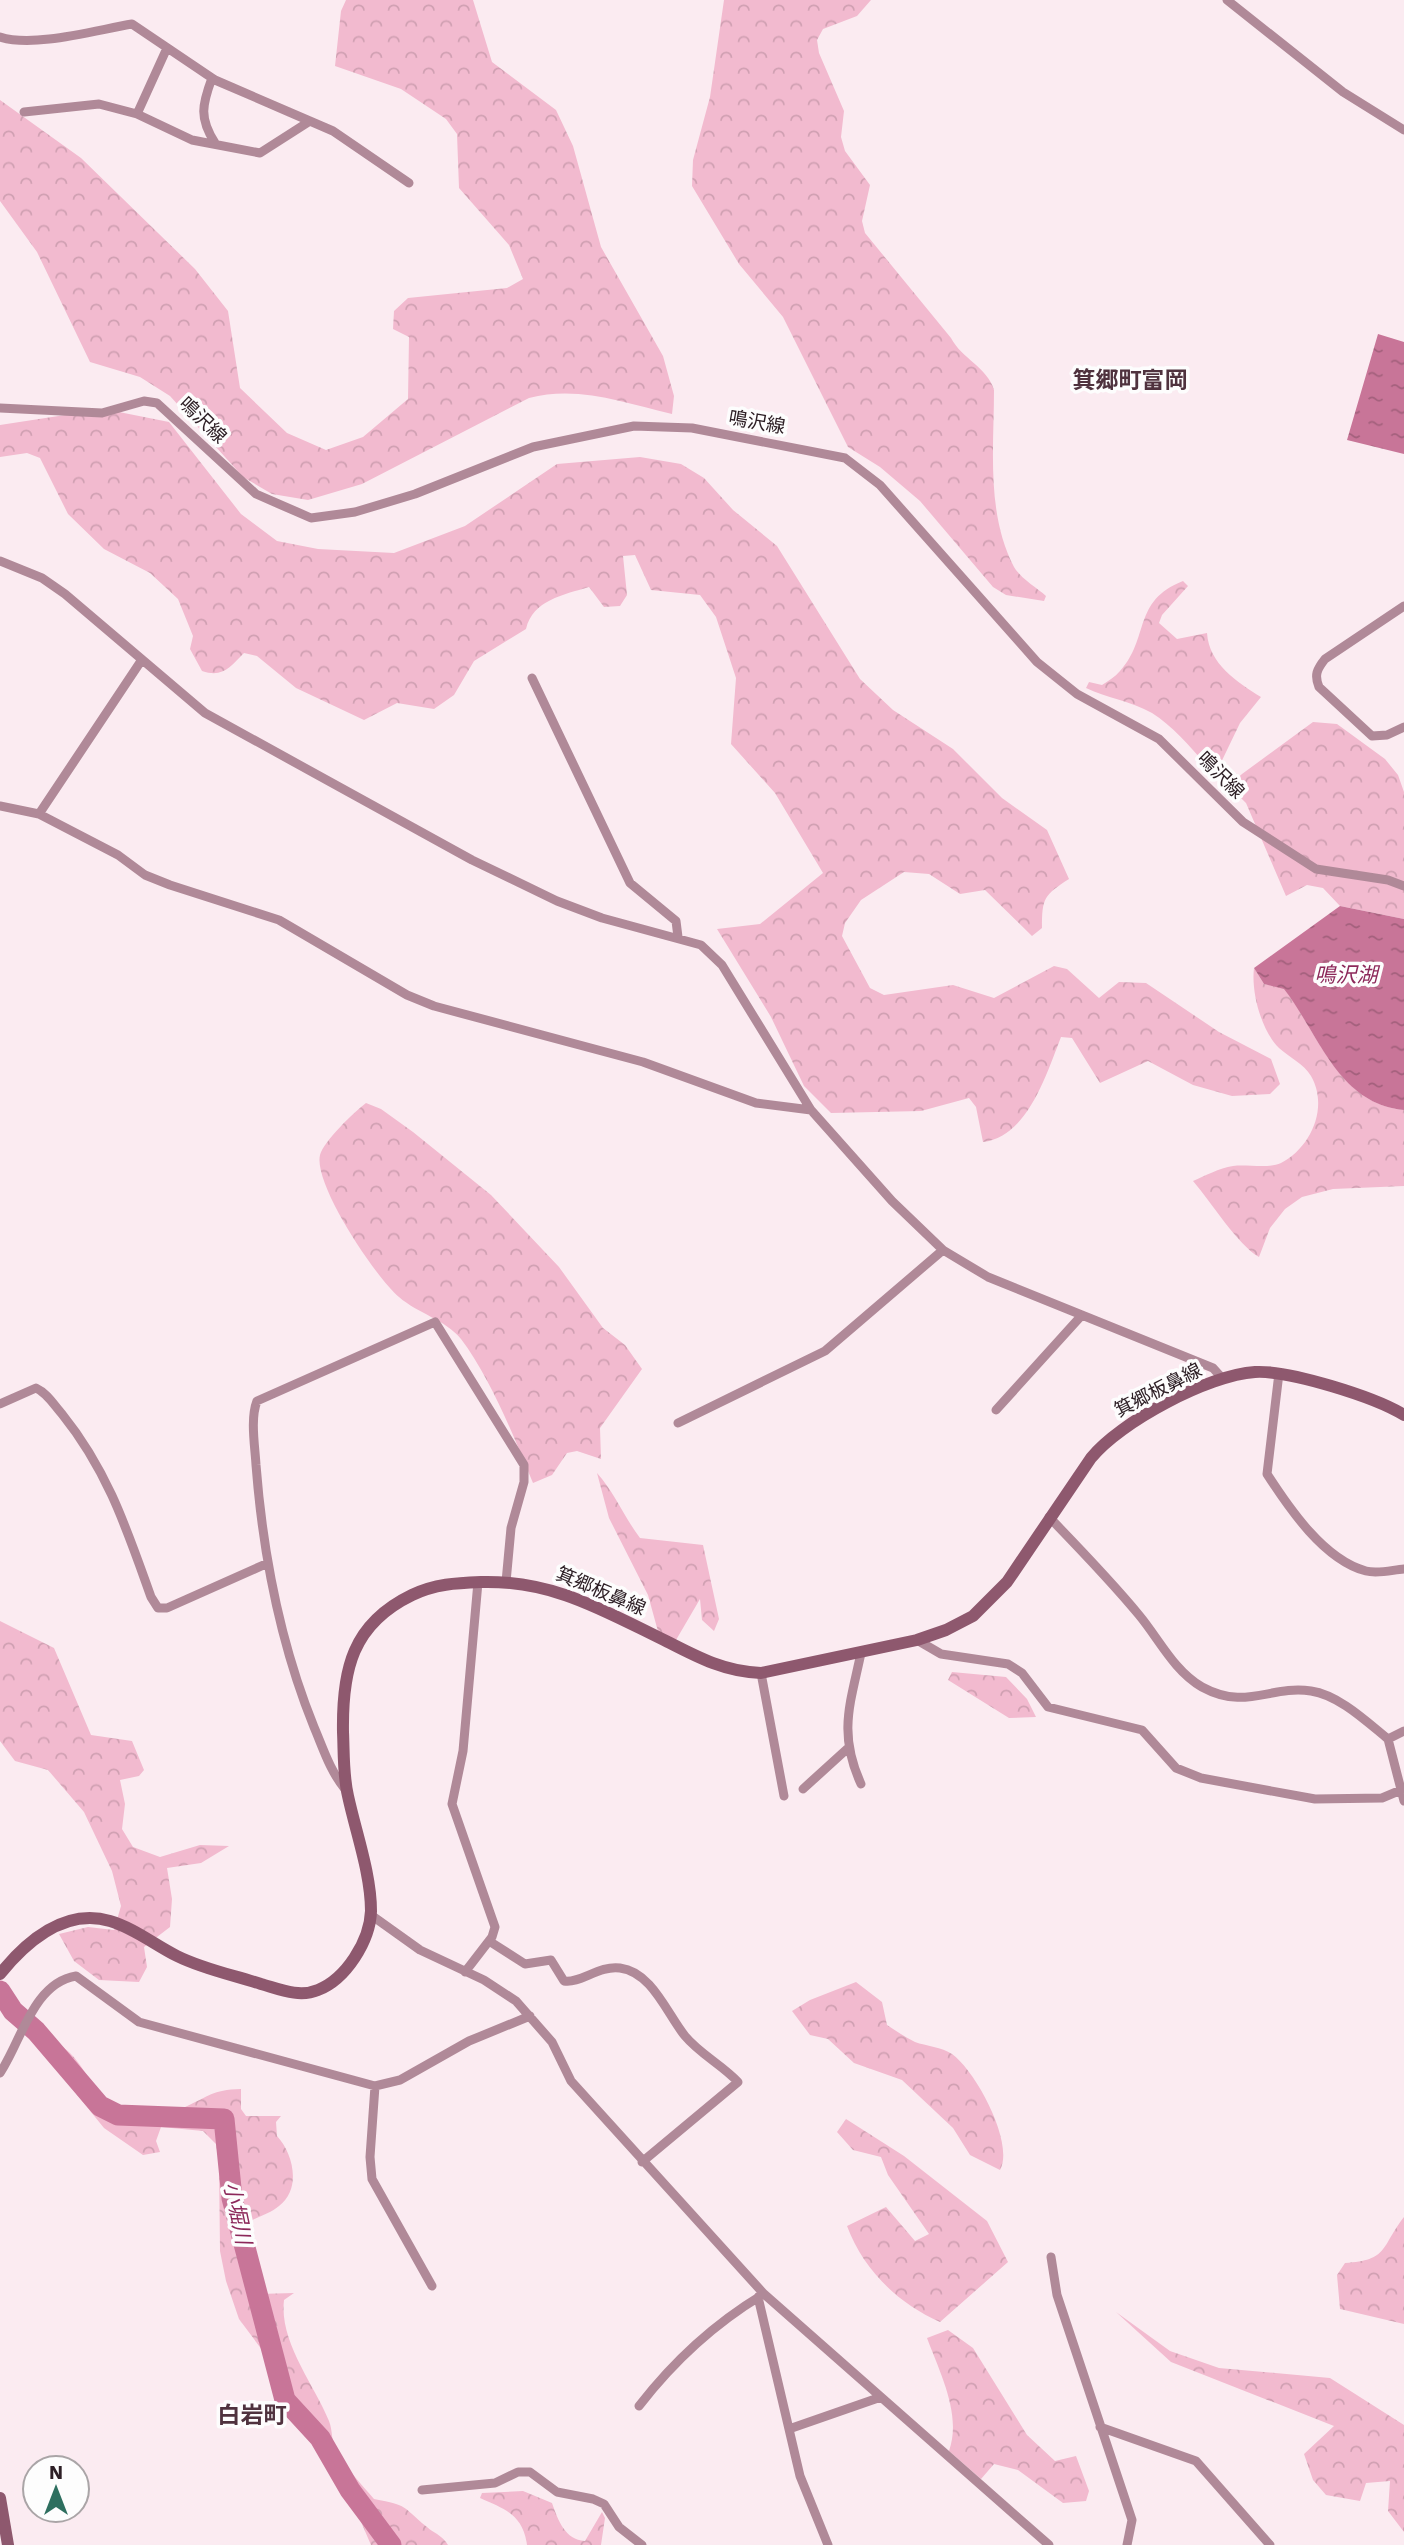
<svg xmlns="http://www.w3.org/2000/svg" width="1404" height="2545" viewBox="0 0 1404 2545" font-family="'Work Sans','Noto Sans JP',sans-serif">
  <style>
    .forest { fill: url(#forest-crowns) }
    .water { fill: url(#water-ripples) }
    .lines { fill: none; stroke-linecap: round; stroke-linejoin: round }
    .river { stroke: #c87598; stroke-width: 21 }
    .minor { stroke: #b08998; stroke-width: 9 }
    .secondary { stroke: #8e586e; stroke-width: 12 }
    .labels { text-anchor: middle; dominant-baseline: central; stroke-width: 7; stroke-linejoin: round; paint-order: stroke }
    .street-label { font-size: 19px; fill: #2e2026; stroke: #fdfdfd }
    .water-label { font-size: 21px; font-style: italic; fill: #8c285a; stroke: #fdfdfd }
    .quarter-label { font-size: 23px; font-weight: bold; fill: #4f323e; stroke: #fdfdfd }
  </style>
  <defs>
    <pattern id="forest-crowns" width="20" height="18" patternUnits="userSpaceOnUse" patternTransform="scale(1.75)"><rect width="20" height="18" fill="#f2bacf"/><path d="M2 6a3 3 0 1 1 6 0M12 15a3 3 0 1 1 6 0" fill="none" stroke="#d0a0b2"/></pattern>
    <pattern id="water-ripples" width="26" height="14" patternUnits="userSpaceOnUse" patternTransform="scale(1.75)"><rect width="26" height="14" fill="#c87598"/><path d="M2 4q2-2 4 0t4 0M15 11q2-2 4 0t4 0" fill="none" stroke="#a3607c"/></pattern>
  </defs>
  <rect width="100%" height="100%" fill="#fbebf1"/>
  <path class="forest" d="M346 0H473L492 62 556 110 573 146 601 247 663 356 674 396 672 414C625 403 578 385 529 398L362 484 308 500 272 494 243 477 170 396 140 377 90 362 37 252 0 201V100L81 158 195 269 228 311 240 388 287 433 326 450 363 437 408 399 409 337 393 329 394 311 408 298 507 288 523 279 509 245 459 188 457 134 446 119 401 89 335 66 341 11Z
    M724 0H871L857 16 823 29 817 40 819 53 844 111 841 137 845 151 870 185 862 221 865 233 951 338C962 359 987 367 994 390 994 448 986 513 1014 567 1020 578 1037 588 1046 596L1044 601 1006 595 993 587 920 501 880 467 848 447 783 317 739 264 692 186 693 160 710 97Z
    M104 409 169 422 241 514 277 541 318 549 394 553 465 526 557 464 640 457 681 464 704 478 733 510 777 546 860 679 893 710 953 749 1002 798 1047 830 1069 879C1044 895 1042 898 1042 928L1032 936 985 890 960 894 929 874 904 872 861 900 845 923 842 936 870 988 884 995 953 985 994 998 1054 966 1067 969 1099 998 1119 982 1146 983 1219 1032 1271 1059 1280 1084 1270 1094 1232 1096 1193 1085 1148 1061 1100 1083 1072 1038 1061 1037C1047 1073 1027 1138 983 1142L976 1107 969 1098 921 1111 831 1113 804 1086 771 1017 717 929 760 924 823 873 775 793 731 744 736 678 716 617 700 595 651 590 635 555 623 556 627 595 620 606 604 607 589 587C563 595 533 600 526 629L474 661 454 695 434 709 397 703 364 720 296 688 257 656 244 653C230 667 223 678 202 671L190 649 193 636 178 599 150 573 104 549 68 514 40 458 27 453 0 457V425Z
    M1183 581 1188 586 1162 615 1159 623 1177 639 1207 633C1209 664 1237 682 1261 697L1240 723 1215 775C1196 754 1176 728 1152 713 1131 701 1107 698 1086 688L1089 682 1102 685C1108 681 1115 677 1120 671 1150 638 1132 601 1183 581Z
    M1313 722 1337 724 1385 759 1398 775 1404 792V919L1340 906 1323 888 1307 885 1286 896 1246 803 1233 790V782L1242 774Z
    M1254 968 1264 984 1284 988C1318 1033 1339 1104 1404 1110V1186L1333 1189 1302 1197 1285 1209 1270 1228 1259 1257C1238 1245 1211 1202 1193 1181 1205 1176 1219 1168 1233 1166 1247 1164 1268 1169 1281 1163 1311 1148 1329 1107 1311 1076 1304 1064 1289 1057 1279 1048 1261 1030 1251 992 1254 968Z
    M366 1103 381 1109 413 1132 491 1195 559 1267 603 1328 625 1345 642 1369 600 1428 601 1459 577 1451 567 1453 552 1475 533 1483C515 1439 490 1377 461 1339 446 1320 417 1313 399 1297 376 1278 313 1184 320 1155 324 1141 354 1112 366 1103Z
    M597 1473C615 1493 624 1517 640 1538L703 1545 719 1619 714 1631 702 1620 700 1599 676 1640 659 1635 648 1595 609 1518Z
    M0 1621 54 1648 91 1735 132 1741 144 1770 139 1776 120 1780 125 1804 122 1829 133 1847 160 1857 200 1845 229 1846 201 1863 167 1868 172 1899 170 1927 144 1947 147 1967 139 1982 99 1980 74 1961 59 1934 88 1927 114 1930 121 1906 112 1871 84 1812 48 1770 15 1761 0 1741Z
    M952 1672 1006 1677 1027 1699 1036 1717 1009 1718 948 1680Z
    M856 1982 882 2002 887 2025C896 2031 905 2037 915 2042 926 2046 942 2047 952 2054 975 2070 1015 2143 1000 2170L970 2155 953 2128 902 2080 854 2063 828 2039 810 2035 792 2011 810 2000Z
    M41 2041C84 2041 88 2100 120 2109 132 2112 173 2112 185 2107 210 2096 211 2090 241 2089V2109L246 2116H281L276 2122 277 2136C293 2153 302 2189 279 2206 271 2213 259 2216 249 2222L258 2294 294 2293 284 2300C279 2342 314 2384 329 2421 333 2431 331 2443 337 2452 347 2469 361 2484 374 2499 410 2506 400 2505 427 2527 435 2534 442 2535 448 2545H371L349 2494 324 2453 300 2425 277 2370 239 2319 226 2281 220 2251 219 2162 216 2144 203 2131 161 2127 156 2141 160 2152 143 2155 104 2128 43 2053Z
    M846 2119 904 2156 987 2221 1008 2262 940 2322C897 2303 863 2269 847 2226L886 2207 915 2241 929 2234 888 2175 881 2157 853 2150 837 2132Z
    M1404 2217V2324L1340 2309 1337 2275 1345 2263C1389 2260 1380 2248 1404 2217Z
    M1116 2312 1170 2351 1219 2368 1330 2378 1404 2425V2532L1388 2511 1390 2481 1366 2483 1360 2501 1326 2495 1313 2480 1304 2454 1334 2426 1171 2362Z
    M948 2330 973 2348 1027 2435 1055 2461 1076 2456 1089 2491 1086 2501 1063 2503 1018 2470 994 2464 981 2479 949 2451C962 2415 940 2373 927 2338Z
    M523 2491 552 2503C558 2520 565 2540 585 2541L602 2512 605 2518 601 2545H527C523 2515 505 2509 480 2498L482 2493Z"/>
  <path class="water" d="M1378 334 1404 342V454L1347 440Z
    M1340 906 1404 919V1110C1338 1104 1319 1034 1284 989L1264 984 1254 968Z"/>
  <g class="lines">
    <path class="river" d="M0 1991 13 2011 36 2031 100 2106 118 2115 224 2119 232 2198 285 2400 320 2438 350 2490 391 2545"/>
    <path class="minor" d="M1227 0 1343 92 1404 130
      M0 37C34 48 96 30 132 24L215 80 333 131 409 183
      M212 78C202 105 199 118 215 143
      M24 112 99 104 137 114 192 140 260 153 310 121
      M137 114 167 48
      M0 408 102 413 144 401 157 403 256 494 311 518 355 512 415 494 533 447 634 426 692 428 845 458 880 485 1037 662 1077 694 1159 739 1243 822 1316 869 1388 880 1404 886
      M0 561 42 578 65 594 205 713 472 860 557 901 602 918 701 945 722 965 811 1110 892 1201 943 1250 988 1277 1213 1368 1222 1378
      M1404 606 1325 659C1317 669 1314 675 1319 687L1372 736 1387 735 1404 727
      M532 678 630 883 676 921 678 937
      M0 806 39 814 118 855 145 875 170 885 279 920 407 995 434 1006 643 1062 756 1103 811 1110
      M39 814 141 661
      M1279 1373 1267 1474C1289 1508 1324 1560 1366 1571 1378 1574 1392 1570 1404 1569
      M0 1404 36 1388C47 1393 54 1405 62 1414 108 1471 127 1530 151 1597L158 1608H167L268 1563
      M996 1410 1082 1315
      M678 1423 825 1351 943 1250
      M1049 1517C1080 1549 1111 1581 1139 1615 1159 1639 1174 1671 1202 1687 1246 1711 1270 1685 1311 1691 1339 1695 1367 1722 1388 1739
      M917 1640 941 1654 1008 1664 1022 1673 1048 1707 1142 1730 1176 1768 1201 1778 1315 1799 1382 1798 1401 1790
      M761 1673 784 1796
      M1404 1731 1388 1739 1404 1801
      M861 1784C838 1733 850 1705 861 1653
      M345 1789C330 1771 323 1748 314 1727 280 1643 263 1555 256 1465 255 1446 250 1419 257 1401L435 1322 524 1465V1482L511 1528 506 1582
      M803 1789 847 1749
      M371 1915 420 1950 484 1980 516 2001 552 2042 571 2081 764 2294 1049 2545
      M489 1941 525 1964 551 1960 564 1981C580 1984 599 1965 620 1968 652 1972 667 2014 685 2036 700 2054 722 2065 738 2082L642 2162
      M465 1972 492 1937 495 1927 452 1804 463 1751 478 1582
      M0 2073C21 2042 33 1983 76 1976L139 2022 375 2086 400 2080 469 2041 530 2016
      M375 2086 370 2157 372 2179 432 2286
      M1051 2257 1057 2295 1132 2520 1127 2545
      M758 2297 800 2476 828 2545
      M639 2406C673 2362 714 2324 762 2295
      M1100 2427 1196 2461 1270 2545
      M789 2429 881 2397
      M422 2490 495 2483 518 2472H530L557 2492 593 2499 604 2504 619 2527 642 2545"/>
    <path class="secondary" d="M0 1974C26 1942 65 1908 110 1921 134 1928 155 1945 177 1956 203 1969 233 1975 261 1984 279 1989 299 1998 318 1990 346 1979 370 1941 371 1911 371 1874 356 1833 348 1796 343 1775 344 1753 343 1732 342 1670 352 1624 412 1595 435 1584 456 1583 481 1582 554 1580 604 1611 668 1642 699 1658 726 1672 761 1673L917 1640 946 1630 973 1616 1007 1582 1091 1458C1120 1422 1208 1375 1255 1372 1289 1370 1375 1397 1404 1415
      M0 2498 8 2545"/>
  </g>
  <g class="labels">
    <g class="street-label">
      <text transform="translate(203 420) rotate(44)">鳴沢線</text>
      <text transform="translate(757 422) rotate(10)">鳴沢線</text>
      <text transform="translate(1221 775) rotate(45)">鳴沢線</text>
      <text transform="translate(1158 1390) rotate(-27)">箕郷板鼻線</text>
      <text transform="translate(601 1591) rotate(23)">箕郷板鼻線</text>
    </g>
    <g class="water-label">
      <text x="1346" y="974">鳴沢湖</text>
      <text transform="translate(238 2213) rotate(78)">小堀川</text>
    </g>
    <g class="quarter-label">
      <text x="1130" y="380">箕郷町富岡</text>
      <text x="252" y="2415">白岩町</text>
    </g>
  </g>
  <g transform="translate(56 2489)"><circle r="33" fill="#fdfdfd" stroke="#aaa5a7" stroke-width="2"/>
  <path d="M0-5L12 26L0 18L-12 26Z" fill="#2e6f5f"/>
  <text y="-10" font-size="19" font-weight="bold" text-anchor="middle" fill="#2e2026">N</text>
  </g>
</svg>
